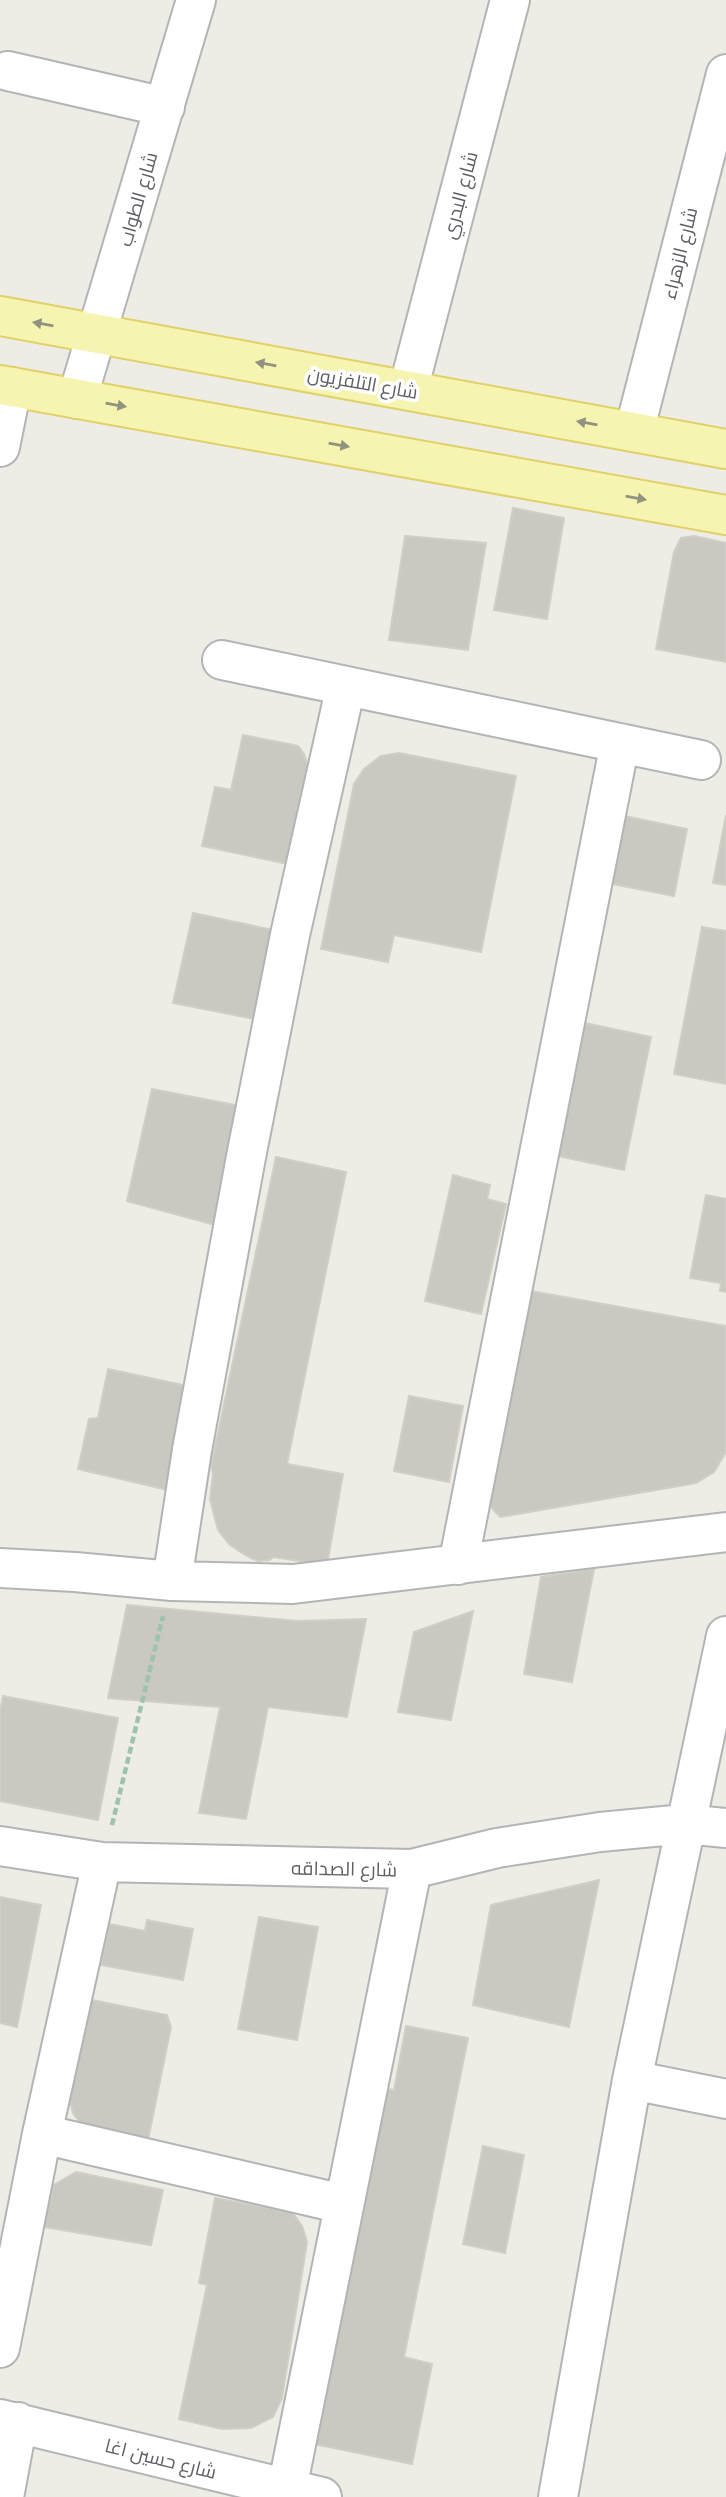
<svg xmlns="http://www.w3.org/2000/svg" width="726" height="2497" viewBox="0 0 726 2497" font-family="Lato,Cairo,sans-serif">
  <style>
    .building { fill: #c9c8c1; stroke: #d1cfc4; stroke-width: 2 }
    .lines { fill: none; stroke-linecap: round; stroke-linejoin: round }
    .minor-casing { stroke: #b2b4b8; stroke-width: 42 }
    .major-casing { stroke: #e2d069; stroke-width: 42 }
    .path { stroke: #9dc2ad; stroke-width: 4.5; stroke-dasharray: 7 3.5; stroke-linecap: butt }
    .minor { stroke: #fff; stroke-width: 38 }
    .major { stroke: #f6f4b1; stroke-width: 38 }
    .oneway { fill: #92937e }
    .labels { text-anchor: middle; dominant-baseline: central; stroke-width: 7; stroke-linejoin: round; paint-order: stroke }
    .street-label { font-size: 19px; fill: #5c5f63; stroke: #fff }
  </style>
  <rect width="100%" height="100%" fill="#edece5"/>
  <path class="building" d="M513 508 564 518 547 619 494 610Z
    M405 536 486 543 468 650 389 640Z
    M694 536 726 543V662L656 649 674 552 681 538Z
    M243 735 298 746 304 754 308 767 288 864 202 846 215 787 231 790Z
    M399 753 516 776 481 952 394 935 388 962 321 949 354 784 364 769 381 756Z
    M620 815 687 829 674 896 607 883Z
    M726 815V885L713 883Z
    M193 913 273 930 255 1019 173 1003Z
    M702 927 726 931V1084L674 1074Z
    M585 1023 651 1037 624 1170 558 1156Z
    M152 1089 240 1106 215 1225 127 1201Z
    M276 1157 346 1172 287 1464 343 1474 327 1565 273 1557 270 1560 258 1561 245 1555 229 1544 218 1530 210 1499 213 1474 211 1466Z
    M453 1175 490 1185 487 1199 506 1204 481 1314 425 1301Z
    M706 1195 726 1199V1292L720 1291 721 1283 690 1278Z
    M525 1290 726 1326V1452L714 1472 696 1483 500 1517 488 1504Z
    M108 1369 192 1387 168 1490 78 1469 89 1419 98 1418Z
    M409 1396 463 1406 449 1482 394 1471Z
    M594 1569 572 1682 524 1674 541 1577Z
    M127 1605 297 1621 366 1619 347 1717 268 1707 246 1819 199 1813 220 1707 108 1698Z
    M473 1611 451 1720 398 1712 414 1632Z
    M3 1696 118 1718 98 1820 0 1801V1712Z
    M599 1880 569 2027 473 2005 491 1905Z
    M0 1897 41 1905 17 2027 0 2023Z
    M259 1917 318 1927 297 2040 238 2029Z
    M147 1920 193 1929 183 1980 101 1965 109 1924 145 1931Z
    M87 1999 167 2015 171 2027 148 2140 82 2125 73 2113 70 2101Z
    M406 2026 468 2038 404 2357 432 2364 412 2464 314 2444 387 2089 394 2090Z
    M483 2146 524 2155 505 2253 463 2244Z
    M76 2172 163 2190 151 2245 44 2227 54 2185Z
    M215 2198 292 2212 302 2226 307 2242 282 2398 273 2417 251 2428 222 2429 179 2419 207 2285 199 2283Z"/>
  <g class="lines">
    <g class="minor-casing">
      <path id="minor" d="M8 71 165 107
        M408 390 510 0
        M77 399 196 0
        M634 432 726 74
        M0 447 12 387
        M222 660 701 760
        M458 1565 620 743
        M0 1568 75 1572 172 1581 293 1584 726 1532
        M172 1581 192 1450 246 1157 290 935 346 686
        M0 1846 102 1862 412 1869 497 1848 600 1832 685 1824 726 1828
        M632 2080 726 2099
        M42 2134 343 2204
        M0 2348 42 2134 102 1862
        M0 2419 322 2497
        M287 2489 412 1869
        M4 2497 18 2422
        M558 2497 632 2080 726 1636"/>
    </g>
    <g class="major-casing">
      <path id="major" d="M0 316 726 449
        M0 385 726 515"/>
    </g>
    <path class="path" d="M112 1825 163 1616"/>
    <use href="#minor" class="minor"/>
    <use href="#major" class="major"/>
  </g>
  <defs><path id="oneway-solid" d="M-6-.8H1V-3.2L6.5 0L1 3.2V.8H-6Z" transform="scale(1.75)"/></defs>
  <g class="oneway">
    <use href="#oneway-solid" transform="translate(43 324) rotate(-170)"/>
    <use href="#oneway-solid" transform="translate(266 364) rotate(-170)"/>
    <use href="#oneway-solid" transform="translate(116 405) rotate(10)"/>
    <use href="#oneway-solid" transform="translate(587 423) rotate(-170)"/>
    <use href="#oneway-solid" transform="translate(339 445) rotate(10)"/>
    <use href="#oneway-solid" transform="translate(636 498) rotate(10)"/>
  </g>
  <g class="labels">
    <g class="street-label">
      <text transform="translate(459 195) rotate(-75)">شارع البدري</text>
      <text transform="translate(137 199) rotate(-74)">شارع الطواب</text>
      <text transform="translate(679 253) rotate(-76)">شارع الزهراء</text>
      <text transform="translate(363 382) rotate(10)">شارع التلفزيون</text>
      <text transform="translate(344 1868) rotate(1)">شارع الصداقه</text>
      <text transform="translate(161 2458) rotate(14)">شارع حسين اغا</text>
    </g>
  </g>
</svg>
